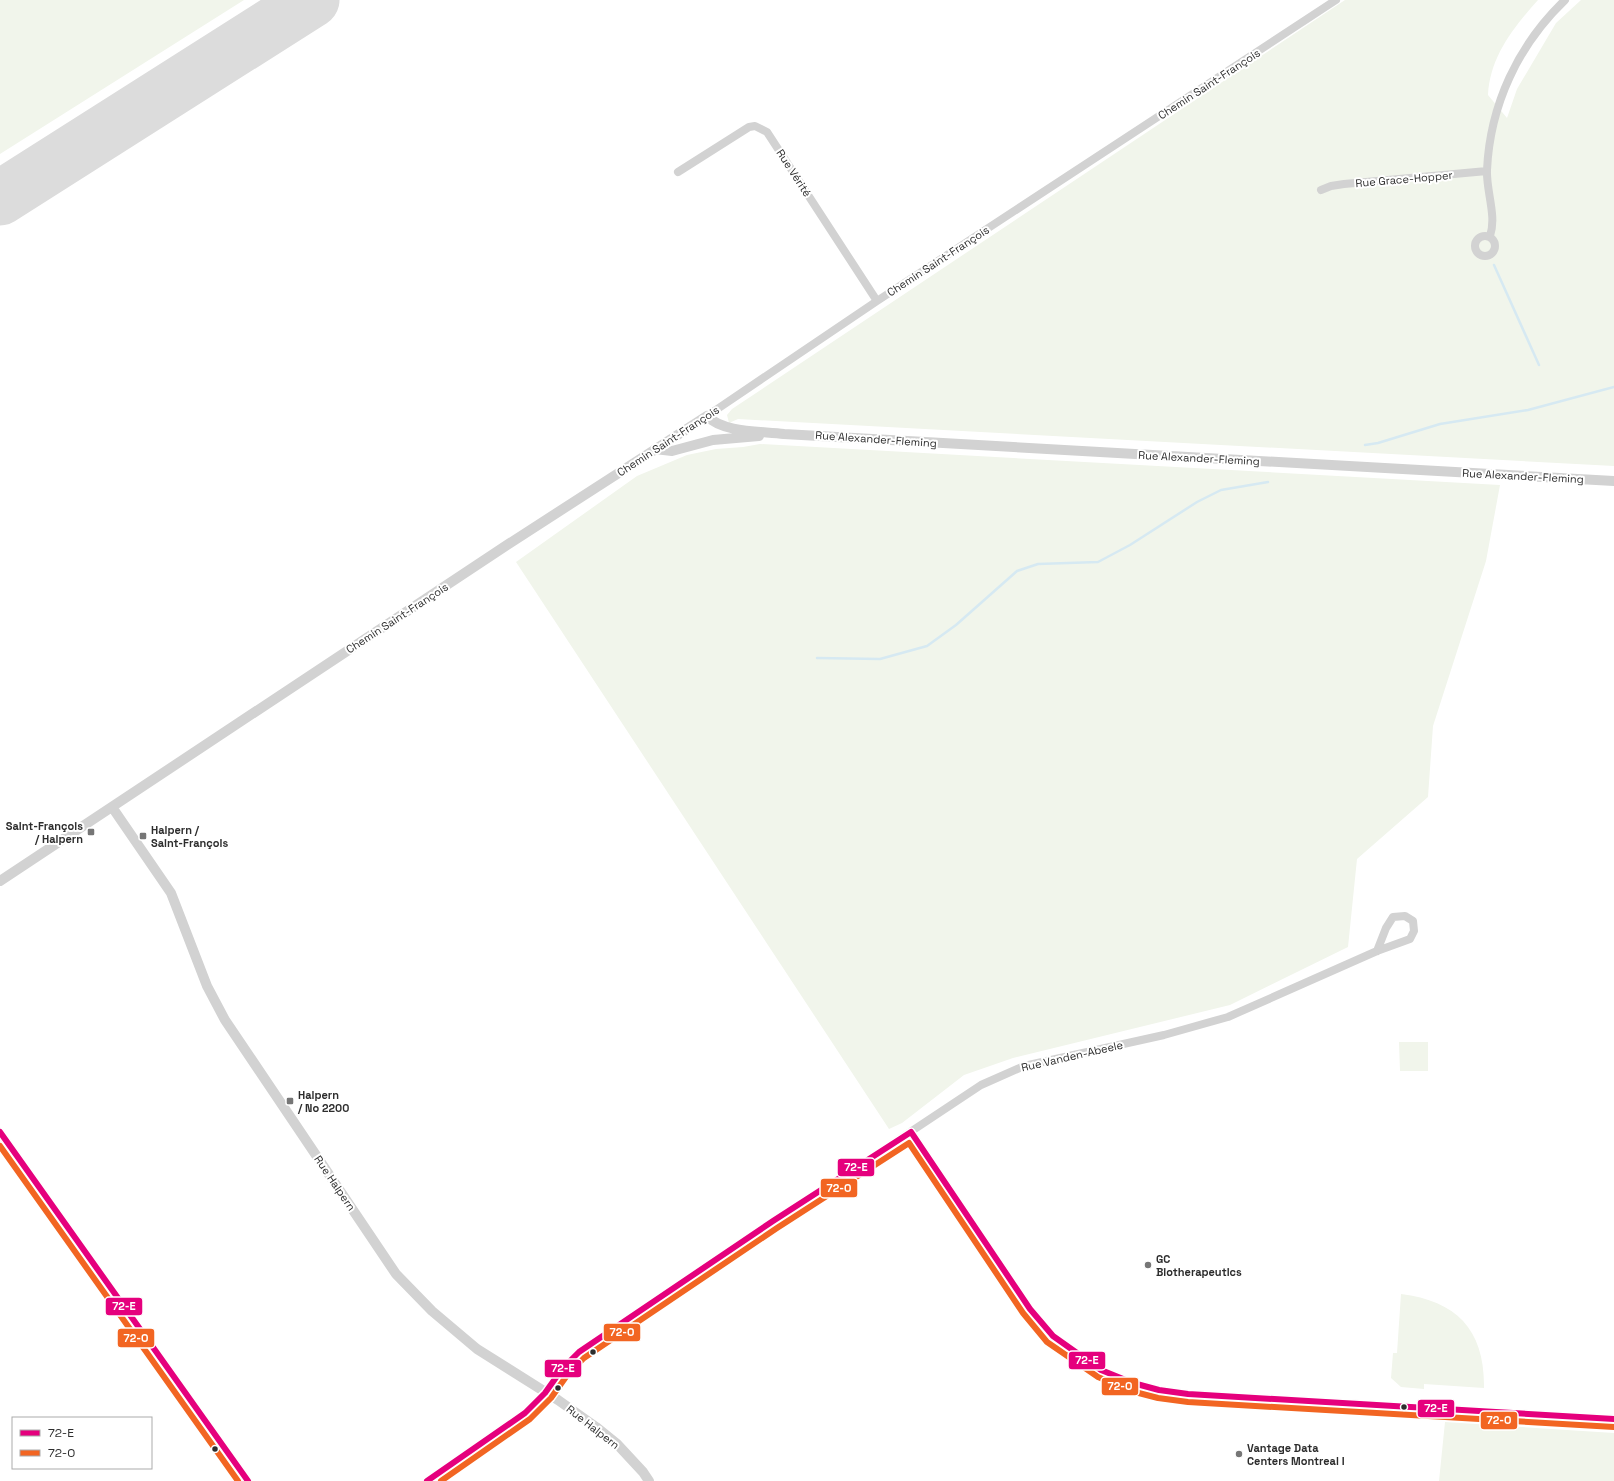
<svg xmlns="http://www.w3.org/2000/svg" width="1614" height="1481" viewBox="0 0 1614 1481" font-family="'Space Grotesk',sans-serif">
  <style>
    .green { fill: #f1f5eb }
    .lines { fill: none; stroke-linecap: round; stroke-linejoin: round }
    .stream { stroke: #d6e9f2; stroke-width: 2.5 }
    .runway { stroke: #dcdcdc; stroke-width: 55 }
    .minor { stroke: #d2d2d2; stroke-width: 8 }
    .tertiary { stroke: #d2d2d2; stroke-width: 10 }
    .bus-1-casing { stroke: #fff; stroke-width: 9 }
    .bus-2-casing { stroke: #fff; stroke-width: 9 }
    .bus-1 { stroke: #e5007d; stroke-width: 6 }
    .bus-2 { stroke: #f26522; stroke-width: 6 }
    .poi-dot { fill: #767676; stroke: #fff; stroke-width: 1.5 }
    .bus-dot { fill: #2d2d2d; stroke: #fff; stroke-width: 1.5 }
    .labels { text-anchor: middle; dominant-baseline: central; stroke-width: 4; stroke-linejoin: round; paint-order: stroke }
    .street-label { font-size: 11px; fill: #2d2d2d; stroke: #fff }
    .poi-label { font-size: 11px; font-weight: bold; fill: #2d2d2d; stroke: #fff; text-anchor: start }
    .line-badge { stroke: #fff; stroke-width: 1.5 }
    .badge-label { font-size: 11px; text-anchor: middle; font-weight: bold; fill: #fff }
  </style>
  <rect width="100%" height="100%" fill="#fff"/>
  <path class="green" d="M0 0H244L0 154Z
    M1345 0H1538C1513 28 1490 57 1488 95L1507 118 1517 89 1556 23 1581 0H1614V466L738 419 729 423 727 415 732 409Z
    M760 444 1500 485 1486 561 1433 726 1428 797 1357 859 1348 947 1230 1005 1013 1058 964 1075 902 1123 889 1129 516 562 637 476 687 455 716 449 743 447Z
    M1399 1042H1428V1071H1400Z
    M1401 1294C1457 1301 1485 1330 1484 1388L1424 1384V1389L1401 1387 1391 1378 1393 1353H1397Z
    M1445 1422 1614 1433V1481H1439Z"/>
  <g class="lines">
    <path class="stream" d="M1494 265 1539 365
      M1365 445 1378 443 1440 424 1528 410 1614 387
      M817 658 880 659 927 646 956 625 1017 571 1038 564 1098 562 1130 545 1197 502 1221 490 1268 482"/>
    <path class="runway" d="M0 198 312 0"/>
    <path class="minor" d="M678 172 749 127 755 126 767 132 877 301
      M1321 190 1331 186 1344 184 1487 171
      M1475 246a10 10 0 1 1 20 0a10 10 0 1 1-20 0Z
      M1490 236C1497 216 1486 191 1487 170 1490 105 1518 45 1565 0
      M707 416 877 301 1336 0
      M0 1132 248 1481
      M911 1132 1030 1309 1053 1336 1101 1370 1133 1383 1159 1390 1188 1394 1614 1419
      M427 1481 525 1413 545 1393 562 1369 579 1352 981 1085 1024 1066 1164 1035 1228 1017 1377 951 1410 939 1414 931 1413 921 1405 916 1393 917 1386 928 1377 951"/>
    <path class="tertiary" d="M655 449 672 451 713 440 759 436
      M112 807 171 893 207 986 225 1020 396 1274 432 1311 477 1349 558 1400 596 1427 617 1444 643 1472 649 1481
      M0 881 507 545 707 416C723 433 762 431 784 434L1614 481"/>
    <g class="bus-1-casing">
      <path id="bus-1" d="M0 1132 248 1481
        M427 1481 525 1413 545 1393 562 1369 579 1352 773 1221 911 1132 1030 1309 1053 1336 1101 1370 1133 1383 1159 1390 1188 1394 1614 1419"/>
    </g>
    <g class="bus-2-casing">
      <path id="bus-2" d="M0 1146 238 1481
        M441 1481 530 1419 551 1398 568 1374 584 1358 777 1228 909 1143 1023 1313 1047 1342 1098 1377 1131 1391 1158 1398 1188 1402 1614 1427"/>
    </g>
    <use href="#bus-1" class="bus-1"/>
    <use href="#bus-2" class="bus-2"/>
  </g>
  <g class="poi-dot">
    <rect x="87" y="828" width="8" height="8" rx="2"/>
    <rect x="139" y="832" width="8" height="8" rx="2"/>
    <rect x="286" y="1097" width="8" height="8" rx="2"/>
    <circle cx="1148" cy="1265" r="4"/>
    <circle cx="1239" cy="1454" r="4"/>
  </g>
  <g class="bus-dot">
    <circle cx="593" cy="1352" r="3.5"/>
    <circle cx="558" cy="1388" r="3.5"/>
    <circle cx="1404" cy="1407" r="3.5"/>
    <circle cx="215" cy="1449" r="3.5"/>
  </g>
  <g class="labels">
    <g class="street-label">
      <text transform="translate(1209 84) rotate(-33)">Chemin Saint-François</text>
      <text transform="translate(794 173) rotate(57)">Rue Vérité</text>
      <text transform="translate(1404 179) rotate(-5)">Rue Grace-Hopper</text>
      <text transform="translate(938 261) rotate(-33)">Chemin Saint-François</text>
      <text transform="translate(876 439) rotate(4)">Rue Alexander-Fleming</text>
      <text transform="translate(668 441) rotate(-33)">Chemin Saint-François</text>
      <text transform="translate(1199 458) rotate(3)">Rue Alexander-Fleming</text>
      <text transform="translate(1523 476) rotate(3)">Rue Alexander-Fleming</text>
      <text transform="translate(397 618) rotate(-33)">Chemin Saint-François</text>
      <text transform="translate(1072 1056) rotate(-13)">Rue Vanden-Abeele</text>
      <text transform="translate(335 1183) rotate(56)">Rue Halpern</text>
      <text transform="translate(593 1427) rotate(38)">Rue Halpern</text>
    </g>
    <g class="poi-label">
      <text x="83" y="826" text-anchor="end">Saint-François<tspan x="83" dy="13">/ Halpern</tspan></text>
      <text x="151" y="830">Halpern /<tspan x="151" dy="13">Saint-François</tspan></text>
      <text x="298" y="1095">Halpern<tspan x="298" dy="13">/ No 2200</tspan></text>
      <text x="1156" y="1259">GC<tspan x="1156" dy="13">Biotherapeutics</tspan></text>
      <text x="1247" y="1448">Vantage Data<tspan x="1247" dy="13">Centers Montreal I</tspan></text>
    </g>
  </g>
  <g class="line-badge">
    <rect x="837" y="1158" width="38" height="19" rx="4" fill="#e5007d"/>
    <rect x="820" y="1178" width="38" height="20" rx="4" fill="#f26522"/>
    <rect x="105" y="1297" width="38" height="19" rx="4" fill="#e5007d"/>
    <rect x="603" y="1323" width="38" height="19" rx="4" fill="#f26522"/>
    <rect x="117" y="1328" width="38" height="20" rx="4" fill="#f26522"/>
    <rect x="1068" y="1351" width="38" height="19" rx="4" fill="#e5007d"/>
    <rect x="544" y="1359" width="38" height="19" rx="4" fill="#e5007d"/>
    <rect x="1101" y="1377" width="38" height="19" rx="4" fill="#f26522"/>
    <rect x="1417" y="1399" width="38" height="19" rx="4" fill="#e5007d"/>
    <rect x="1480" y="1411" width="38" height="19" rx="4" fill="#f26522"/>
  </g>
  <g class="badge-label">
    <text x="856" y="1171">72-E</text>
    <text x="839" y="1192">72-O</text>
    <text x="124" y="1310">72-E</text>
    <text x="622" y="1336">72-O</text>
    <text x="136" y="1342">72-O</text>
    <text x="1087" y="1364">72-E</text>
    <text x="563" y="1372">72-E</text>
    <text x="1120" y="1390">72-O</text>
    <text x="1436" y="1412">72-E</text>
    <text x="1499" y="1424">72-O</text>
  </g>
  <rect x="12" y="1417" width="140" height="52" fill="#ffffff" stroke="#ababab"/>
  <rect x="20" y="1430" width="20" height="6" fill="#e5007d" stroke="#ababab"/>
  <text x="48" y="1437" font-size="12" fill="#2d2d2d">72-E</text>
  <rect x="20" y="1450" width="20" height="6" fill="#f26522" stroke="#ababab"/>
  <text x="48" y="1457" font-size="12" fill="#2d2d2d">72-O</text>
</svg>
